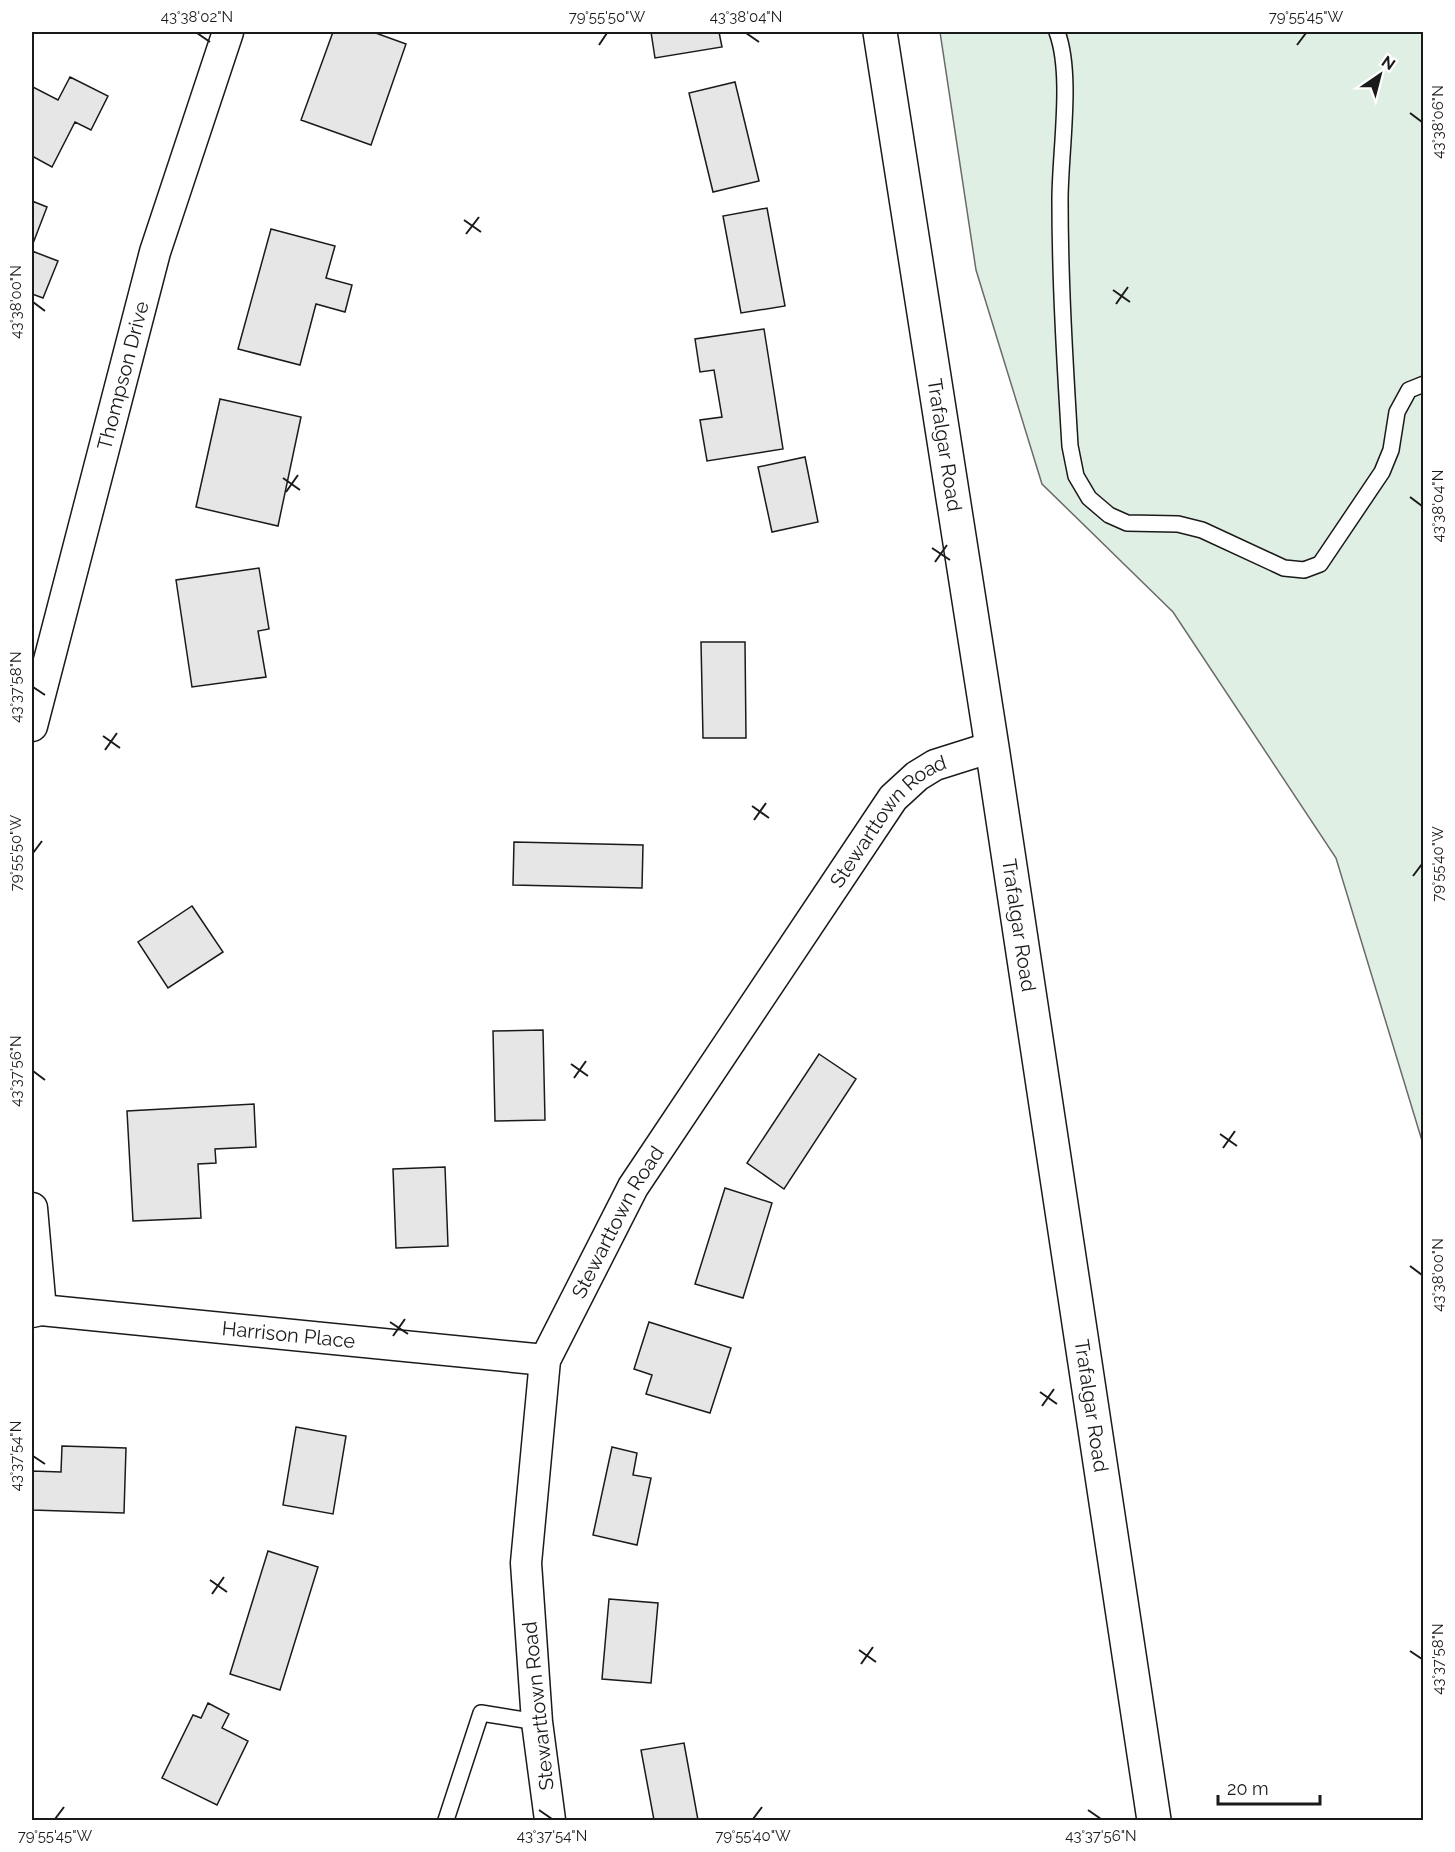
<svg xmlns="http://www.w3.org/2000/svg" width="1455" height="1852" viewBox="0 0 1455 1852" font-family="Raleway,sans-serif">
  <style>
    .green { fill: #e0efe3; stroke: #6a6a6a; stroke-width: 1.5 }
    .building { fill: #e6e6e6; stroke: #1a1a1a; stroke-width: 1.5 }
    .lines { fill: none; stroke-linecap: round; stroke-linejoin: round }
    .service-casing { stroke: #1a1a1a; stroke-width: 18 }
    .minor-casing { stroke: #1a1a1a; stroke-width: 33 }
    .secondary-casing { stroke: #1a1a1a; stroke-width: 36 }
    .service { stroke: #fff; stroke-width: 15 }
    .minor { stroke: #fff; stroke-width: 30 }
    .secondary { stroke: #fff; stroke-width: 33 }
    .ticks { fill: none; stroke: #1a1a1a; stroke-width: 2 }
    .labels { text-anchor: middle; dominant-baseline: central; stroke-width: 4.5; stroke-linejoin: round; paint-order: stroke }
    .street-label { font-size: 20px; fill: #1a1a1a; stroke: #fff }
    .neatline { fill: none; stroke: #1a1a1a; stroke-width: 2 }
    .ticks-label { font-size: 15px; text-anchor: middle; fill: #1a1a1a }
  </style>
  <rect width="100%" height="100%" fill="#fff"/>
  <path class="green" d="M940 32H1423V1144L1336 858 1173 612 1042 484 976 270Z"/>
  <path class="building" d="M333 32H373L406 44 371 145 301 120Z
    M651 32H719L722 47 655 58Z
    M70 77 108 96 91 130 75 122 52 167 32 156V89L33 87 58 100Z
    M735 82 759 181 713 192 689 93Z
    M32 201 47 207 32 246Z
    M767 208 785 306 741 313 723 216Z
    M271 229 335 246 326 278 352 285 345 312 316 304 300 365 238 349Z
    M32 251 58 261 43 298 32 294Z
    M764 329 783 449 707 461 700 420 722 417 714 370 700 372 695 339Z
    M220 399 301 417 278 526 196 507Z
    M805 457 818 522 772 532 758 467Z
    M259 568 269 629 258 631 266 677 192 687 176 580Z
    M701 642H745L746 738H703Z
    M514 842 643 845 642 888 513 885Z
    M192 906 223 952 168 988 138 942Z
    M543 1030 545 1120 495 1121 493 1031Z
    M819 1054 856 1079 784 1189 747 1163Z
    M254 1104 256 1147 215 1149 216 1163 198 1164 201 1218 133 1221 127 1111Z
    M445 1167 448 1246 396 1248 393 1169Z
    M725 1188 772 1203 743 1298 695 1284Z
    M649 1322 731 1348 710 1413 646 1394 652 1375 634 1369Z
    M296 1427 346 1436 333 1514 283 1505Z
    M62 1446 126 1448 124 1513 32 1510V1471L61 1472Z
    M612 1447 637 1453 633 1475 651 1478 637 1545 593 1535Z
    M268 1551 318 1567 280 1690 230 1674Z
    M609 1599 658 1603 651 1683 602 1679Z
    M208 1703 229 1714 222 1728 248 1741 217 1805 162 1778 193 1715 201 1718Z
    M684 1743 698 1820H654L641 1750Z"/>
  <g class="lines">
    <g class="service-casing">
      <path id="service" d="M1057 32C1073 75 1060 151 1060 200 1060 282 1065 364 1070 446L1076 476 1089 498 1109 515 1127 523 1178 524 1202 530 1284 568 1304 570 1320 564 1382 472 1391 450 1397 412 1409 390 1424 384
        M446 1820 481 1713 537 1722"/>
    </g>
    <g class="minor-casing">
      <g id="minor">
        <path id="s1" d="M32 726 155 252 228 32"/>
        <path d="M32 1208 41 1310"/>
        <path id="s2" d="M32 1312 41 1310 545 1360"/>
        <path id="s3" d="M550 1820 537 1722 526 1563 545 1360 633 1187 893 798 917 776 935 765 992 747"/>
      </g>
    </g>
    <g class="secondary-casing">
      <g id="secondary">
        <path id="s4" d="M880 32 992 747 1154 1820"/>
      </g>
    </g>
    <use href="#service" class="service"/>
    <use href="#minor" class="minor"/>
    <use href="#secondary" class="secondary"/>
  </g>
  <path class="ticks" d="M197 33 210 42M746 33 759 42M599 45 607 33M1297 45 1306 33M1410 113 1422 122M464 220 481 232M466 234 479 217M1113 290 1130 302M33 302 45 311M1116 304 1128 287M283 478 300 490M286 492 298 475M1410 497 1422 506M932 548 950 560M935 562 947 545M33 687 45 695M103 736 120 748M105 750 117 733M752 806 769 818M754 820 766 803M33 853 42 841M1413 876 1422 864M571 1064 588 1076M33 1071 45 1080M574 1078 586 1061M1220 1134 1237 1146M1223 1148 1235 1131M1410 1266 1422 1275M390 1322 408 1334M393 1336 405 1319M1040 1392 1057 1404M1042 1406 1054 1389M33 1456 45 1464M210 1580 227 1592M212 1594 224 1577M859 1650 876 1662M1410 1651 1422 1659M861 1664 873 1647M539 1810 552 1819M1088 1810 1101 1819M55 1819 64 1807M753 1819 762 1807"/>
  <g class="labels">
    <g class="street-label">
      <text stroke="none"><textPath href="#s1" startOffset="362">Thompson Drive</textPath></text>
      <text stroke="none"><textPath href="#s4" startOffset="418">Trafalgar Road</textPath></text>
      <text stroke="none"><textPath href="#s3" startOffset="1104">Stewarttown Road</textPath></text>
      <text stroke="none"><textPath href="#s4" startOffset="904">Trafalgar Road</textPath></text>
      <text stroke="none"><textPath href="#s3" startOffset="618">Stewarttown Road</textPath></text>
      <text stroke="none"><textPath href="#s2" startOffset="258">Harrison Place</textPath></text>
      <text stroke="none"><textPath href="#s4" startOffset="1390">Trafalgar Road</textPath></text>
      <text transform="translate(538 1706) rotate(-96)">Stewarttown Road</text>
    </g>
  </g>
  <rect width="1455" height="1852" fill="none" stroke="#ffffff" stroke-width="66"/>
  <g transform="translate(1380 75) rotate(35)" stroke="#ffffff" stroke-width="4.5" paint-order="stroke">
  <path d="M0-4.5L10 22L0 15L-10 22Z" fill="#1a1a1a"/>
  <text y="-9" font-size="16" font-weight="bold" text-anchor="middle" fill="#1a1a1a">N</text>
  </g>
  <path d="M1218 1795v9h102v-9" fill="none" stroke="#1a1a1a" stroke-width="3"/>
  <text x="1227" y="1795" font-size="18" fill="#1a1a1a" stroke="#ffffff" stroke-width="4.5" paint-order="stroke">20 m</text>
  <rect x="33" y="33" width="1389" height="1786" class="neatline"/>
  <g class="ticks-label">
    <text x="197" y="22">43°38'02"N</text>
    <text x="607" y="22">79°55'50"W</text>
    <text x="746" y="22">43°38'04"N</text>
    <text x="1306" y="22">79°55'45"W</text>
    <text transform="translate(1438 122) rotate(-90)" y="5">43°38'06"N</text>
    <text transform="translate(16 302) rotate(-90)" y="5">43°38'00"N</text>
    <text transform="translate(1438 506) rotate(-90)" y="5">43°38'04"N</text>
    <text transform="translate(16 687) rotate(-90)" y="5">43°37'58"N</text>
    <text transform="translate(16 853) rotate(-90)" y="5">79°55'50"W</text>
    <text transform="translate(1438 864) rotate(-90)" y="5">79°55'40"W</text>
    <text transform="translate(16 1071) rotate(-90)" y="5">43°37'56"N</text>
    <text transform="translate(1438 1275) rotate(-90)" y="5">43°38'00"N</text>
    <text transform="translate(16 1456) rotate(-90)" y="5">43°37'54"N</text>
    <text transform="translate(1438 1659) rotate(-90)" y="5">43°37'58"N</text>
    <text x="55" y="1841">79°55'45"W</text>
    <text x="552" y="1841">43°37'54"N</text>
    <text x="753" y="1841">79°55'40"W</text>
    <text x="1101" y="1841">43°37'56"N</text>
  </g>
</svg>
